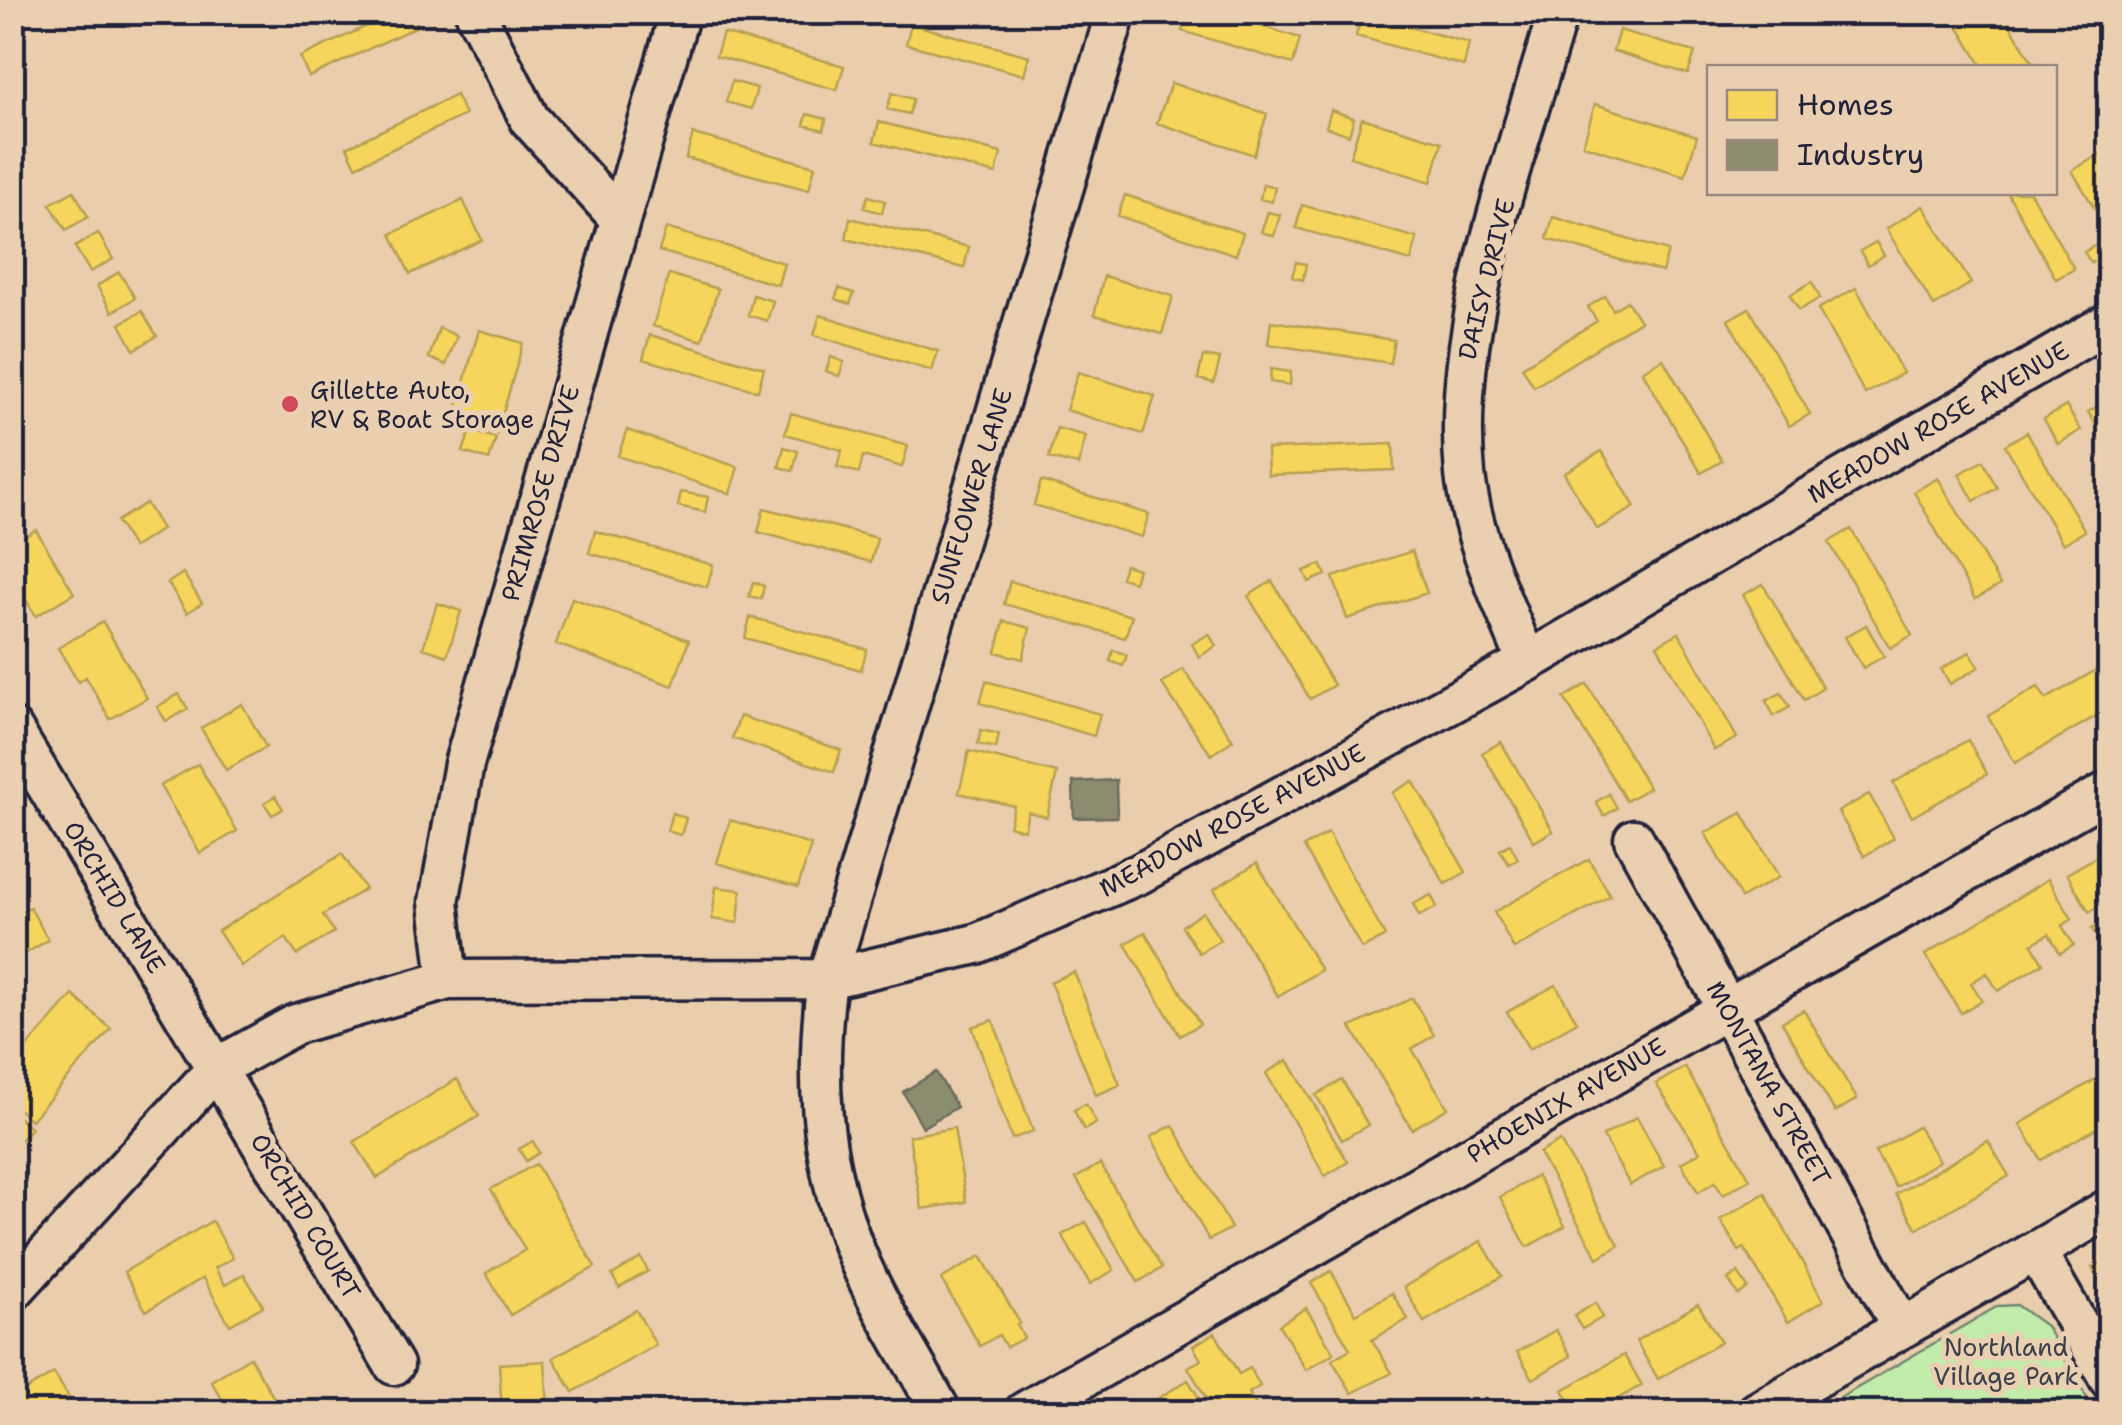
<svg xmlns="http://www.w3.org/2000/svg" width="2122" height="1425" viewBox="0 0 2122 1425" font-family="'Shantell Sans',sans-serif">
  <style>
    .green { fill: #c2eca9; stroke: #728772; stroke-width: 2.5 }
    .homes { fill: #f6d55c; stroke: #b69f52; stroke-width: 2.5 }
    .industry { fill: #8c8c6e; stroke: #6c6c5f; stroke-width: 2.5 }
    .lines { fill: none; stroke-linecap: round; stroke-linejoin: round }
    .minor-casing { stroke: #22223b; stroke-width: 45 }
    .minor { stroke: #ead0b1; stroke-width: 38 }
    .poi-dot { fill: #d1495b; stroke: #ead0b1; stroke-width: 4 }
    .labels { text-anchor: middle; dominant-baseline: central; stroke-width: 10; stroke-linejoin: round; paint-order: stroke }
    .street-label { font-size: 25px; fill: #22223b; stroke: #ead0b1 }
    .poi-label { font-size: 25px; fill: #22223b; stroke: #ead0b1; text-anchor: start }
    .park-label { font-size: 25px; fill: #3a404c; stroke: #ead0b1 }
  </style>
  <rect width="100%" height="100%" fill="#eacdac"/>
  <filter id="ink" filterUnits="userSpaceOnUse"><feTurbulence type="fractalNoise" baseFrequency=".01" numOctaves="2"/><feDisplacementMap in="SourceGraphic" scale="20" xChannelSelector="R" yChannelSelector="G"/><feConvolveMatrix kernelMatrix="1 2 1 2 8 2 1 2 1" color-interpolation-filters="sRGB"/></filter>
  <g filter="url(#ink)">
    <path class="green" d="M2017 1305 2046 1326 2095 1412H1816L1998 1306Z"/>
    <path class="homes" d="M397 12H412L418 26 309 77 300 57Z
      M747 12H784L780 24Z
      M1188 12H1216L1300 38 1293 64 1182 31Z
      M1972 12H2002L2036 68H1983L1956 23Z
      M1362 14 1469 43 1464 66 1356 36Z
      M911 24 1029 56 1024 75 906 44Z
      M1619 30 1695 52 1688 74 1613 51Z
      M723 33 844 66 837 90 716 56Z
      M732 81 757 88 751 109 726 102Z
      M1171 83 1267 114 1254 155 1157 123Z
      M892 93 913 99 909 114 887 109Z
      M456 95 465 115 356 166 347 147Z
      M1595 104 1697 136 1685 176 1583 145Z
      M1331 110 1354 118 1349 135 1326 127Z
      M807 114 826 119 824 130 804 125Z
      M1362 118 1442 142 1431 182 1350 157Z
      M879 122 1001 153 996 174 874 142Z
      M693 134 815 166 809 190 686 158Z
      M2107 150 2110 154 2109 232 2072 171Z
      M1263 184 1275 187 1272 202 1260 199Z
      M74 191 88 217 66 230 50 204Z
      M2007 192H2030L2074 269 2056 279Z
      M1125 195 1243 233 1236 255 1118 216Z
      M868 196 885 201 882 213 864 208Z
      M463 200 482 240 410 274 391 234Z
      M1302 205 1417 238 1411 261 1296 228Z
      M1923 206 1971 283 1934 306 1886 229Z
      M1268 212 1280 215 1274 236 1261 232Z
      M1553 217 1668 251 1662 272 1547 239Z
      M850 218 969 247 964 268 846 239Z
      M666 228 784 263 778 285 659 251Z
      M98 233 113 259 90 272 75 247Z
      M1876 242 1884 255 1868 265 1860 251Z
      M2098 244 2105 255 2091 263 2084 252Z
      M1296 262 1306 264 1303 280 1292 277Z
      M119 272 135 298 112 312 97 286Z
      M669 274 718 289 702 341 653 326Z
      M1104 276 1173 296 1162 334 1094 315Z
      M1812 282 1820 298 1799 310 1790 295Z
      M839 288 854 293 850 304 835 299Z
      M1856 288 1903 373 1865 394 1818 309Z
      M753 295 773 301 767 321 748 315Z
      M1605 296 1613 310 1627 301 1640 321 1534 387 1522 367 1597 321 1588 307Z
      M1749 308 1810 414 1789 426 1728 320Z
      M142 311 157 336 134 350 120 324Z
      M820 315 938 351 932 371 814 335Z
      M1271 321 1394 340 1390 363 1268 344Z
      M439 328 457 336 446 365 429 358Z
      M479 330 523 343 497 434 453 421Z
      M650 335 764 368 758 391 643 359Z
      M1203 356 1220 359 1214 383 1198 379Z
      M831 357 844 362 839 376 826 371Z
      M1663 359 1722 461 1701 473 1642 371Z
      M1271 369 1291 372 1290 385 1270 382Z
      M1078 372 1155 396 1143 434 1066 410Z
      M2110 399V447L2088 412Z
      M2066 406 2081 430 2058 444 2044 419Z
      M791 413 908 446 902 467 863 456 859 473 837 467 842 450 785 434Z
      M1057 428 1086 436 1078 465 1049 458Z
      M627 430 738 467 730 494 618 456Z
      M470 431 496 438 489 460 463 452Z
      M2027 432 2085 531 2063 544 2005 445Z
      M1393 444 1394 470 1268 475 1267 449Z
      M784 447 798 451 793 471 779 467Z
      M1602 451 1635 507 1597 529 1564 473Z
      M1983 461 1997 488 1974 501 1959 474Z
      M1938 478 2000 585 1975 599 1914 492Z
      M1041 481 1149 514 1142 537 1034 505Z
      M681 492 708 497 705 512 678 506Z
      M146 503 162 529 133 548 117 521Z
      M764 508 877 538 871 562 758 532Z
      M1851 529 1912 635 1890 648 1829 542Z
      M36 530 74 593 36 616 12 578V544Z
      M595 531 713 565 707 587 589 553Z
      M1412 551 1427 593 1347 619 1333 577Z
      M1321 564 1326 575 1309 582 1304 571Z
      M1125 565 1138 569 1134 582 1121 578Z
      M183 573 202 603 187 613 168 583Z
      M1010 581 1132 616 1125 638 1004 604Z
      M1272 581 1334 685 1310 699 1248 596Z
      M753 582 764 586 761 599 749 596Z
      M1763 584 1823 688 1804 700 1743 595Z
      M572 598 689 640 673 686 556 644Z
      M437 603 461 611 447 656 423 648Z
      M750 617 867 649 861 670 745 638Z
      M1004 621 1030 628 1023 659 996 652Z
      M103 622 147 698 110 719 86 677 78 682 58 648Z
      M1866 625 1884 656 1863 668 1845 637Z
      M1679 633 1737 738 1714 750 1657 645Z
      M1209 634 1216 646 1199 657 1192 644Z
      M1113 650 1127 655 1123 666 1110 661Z
      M1970 652 1979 667 1950 684 1941 669Z
      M2110 662V708L2015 763 1988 716 2038 687 2046 699Z
      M1183 669 1233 740 1211 755 1162 684Z
      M986 681 1100 714 1094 736 980 703Z
      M1587 684 1649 788 1626 801 1564 698Z
      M1781 693 1790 707 1774 716 1766 701Z
      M179 694 188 709 166 721 157 707Z
      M242 704 266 747 226 770 201 728Z
      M740 716 841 750 834 772 732 738Z
      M981 730 999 734 996 748 978 744Z
      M1968 740 1987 774 1912 817 1893 783Z
      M1501 742 1553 831 1534 842 1482 753Z
      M969 751 1057 773 1047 817 1028 812 1024 830 1009 826 1014 806 959 793Z
      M198 764 237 831 200 853 160 786Z
      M1413 781 1466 872 1445 884 1392 793Z
      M1609 794 1617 808 1604 816 1596 802Z
      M1869 794 1894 838 1864 856 1838 812Z
      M275 796 283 809 272 815 264 803Z
      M672 813 686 818 681 835 667 831Z
      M1742 813 1779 877 1741 898 1705 833Z
      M730 820 811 845 798 887 717 863Z
      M1328 833 1385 936 1362 949 1304 847Z
      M1510 844 1518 859 1509 864 1500 850Z
      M2108 850 2110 900 2089 912 2067 874Z
      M342 854 365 889 323 915 334 932 297 955 286 938 241 966 218 931Z
      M1589 859 1610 896 1514 949 1494 912Z
      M1257 863 1321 970 1278 996 1214 889Z
      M2048 879 2072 919 2062 926 2074 945 2060 953 2049 934 2032 944 2043 963 1998 991 1987 973 1971 983 1982 1000 1961 1013 1925 955Z
      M716 887 741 890 738 923 712 919Z
      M1431 895 1437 907 1419 916 1413 904Z
      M30 907 48 940 13 961 12 917Z
      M1203 912 1220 940 1199 953 1182 926Z
      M2106 921 2110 937 2100 942 2092 929Z
      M1145 932 1200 1024 1180 1036 1125 944Z
      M1074 972 1120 1085 1096 1095 1050 982Z
      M1556 985 1577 1022 1529 1049 1507 1012Z
      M73 995 111 1029 31 1120 12 1104V1064Z
      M1412 998 1434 1035 1412 1049 1448 1108 1412 1129 1351 1027Z
      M1804 1010 1857 1099 1835 1112 1782 1022Z
      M993 1020 1033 1131 1012 1139 972 1027Z
      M1288 1060 1348 1162 1325 1176 1266 1073Z
      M1685 1067 1750 1179 1723 1195 1715 1182 1698 1192 1681 1163 1700 1152 1656 1084Z
      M2108 1072 2110 1120 2041 1160 2020 1124Z
      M457 1079 479 1116 377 1178 354 1142Z
      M1342 1080 1368 1125 1342 1140 1316 1095Z
      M1086 1104 1096 1123 1084 1130 1074 1110Z
      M12 1112 31 1128 12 1149Z
      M1637 1117 1664 1166 1630 1185 1603 1136Z
      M1173 1125 1231 1228 1209 1240 1151 1137Z
      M1918 1127 1939 1161 1896 1187 1875 1152Z
      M954 1128 966 1202 922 1209 909 1136Z
      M533 1141 539 1153 526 1161 519 1149Z
      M1560 1141 1619 1245 1598 1258 1539 1153Z
      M1988 1141 2009 1176 1917 1229 1896 1194Z
      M536 1164 595 1267 510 1315 486 1273 525 1250 491 1189Z
      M1100 1164 1162 1268 1138 1282 1076 1178Z
      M1537 1176 1565 1226 1527 1247 1500 1197Z
      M1765 1193 1823 1301 1788 1322 1744 1248 1739 1251 1720 1220Z
      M212 1221 233 1258 215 1268 225 1285 244 1274 263 1306 230 1325 203 1278 146 1311 124 1272Z
      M1086 1222 1114 1270 1090 1284 1062 1235Z
      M1481 1241 1502 1276 1424 1322 1404 1287Z
      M981 1256 1020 1323 1017 1325 1024 1338 1006 1347 999 1335 980 1346 941 1279Z
      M641 1258 648 1271 619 1288 612 1275Z
      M2110 1258V1298L2092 1268Z
      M1331 1271 1356 1314 1392 1293 1408 1319 1372 1340 1392 1373 1352 1393 1332 1360 1350 1349 1311 1283Z
      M1738 1273 1748 1288 1738 1295 1728 1279Z
      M1595 1303 1603 1317 1582 1329 1574 1316Z
      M1698 1304 1721 1342 1658 1379 1636 1341Z
      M1306 1308 1334 1353 1306 1370 1279 1325Z
      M636 1310 656 1345 573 1392 553 1358Z
      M1556 1330 1571 1356 1533 1379 1517 1352Z
      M1215 1333 1239 1374 1250 1368 1260 1386 1249 1393 1260 1412H1214L1188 1367 1201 1360 1193 1346Z
      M1624 1355 1642 1385 1594 1412H1576L1563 1390Z
      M250 1357 282 1412H230L211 1381Z
      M545 1361 548 1409 502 1412 499 1364Z
      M54 1373 74 1406 63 1412H12V1398Z
      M1188 1380 1208 1412H1161L1154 1401Z
      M1131 1400 1138 1412H1116L1114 1409Z"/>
    <path class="industry" d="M1116 780 1117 817 1074 818 1073 782Z
      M936 1072 957 1107 923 1127 903 1092Z"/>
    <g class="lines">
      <g class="minor-casing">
        <path id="minor" d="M475 12 530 120 619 218
          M1527 662C1503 602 1472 539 1465 474 1450 322 1517 158 1558 12
          M12 728 394 1365
          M1634 839 1902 1328
          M448 980 439 902 464 764 680 12
          M2036 1251 2110 1380
          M12 1292 218 1067 296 1024 448 980 827 979 976 944 1139 874 1527 662 2110 322
          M941 1412C912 1357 874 1301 852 1243 819 1155 815 1071 827 979L1116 12
          M1024 1412 2110 790
          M1757 1412 2110 1208"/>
      </g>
      <use href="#minor" class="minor"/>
    </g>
  </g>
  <circle class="poi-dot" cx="290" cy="404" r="10"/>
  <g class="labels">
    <g class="street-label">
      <text transform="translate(1486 279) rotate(-76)">DAISY DRIVE</text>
      <text transform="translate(1938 422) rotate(-30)">MEADOW ROSE AVENUE</text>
      <text transform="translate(540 493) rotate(-74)">PRIMROSE DRIVE</text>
      <text transform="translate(971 496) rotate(-73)">SUNFLOWER LANE</text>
      <text transform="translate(1232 820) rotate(-28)">MEADOW ROSE AVENUE</text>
      <text transform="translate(115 897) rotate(59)">ORCHID LANE</text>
      <text transform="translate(1769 1083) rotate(61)">MONTANA STREET</text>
      <text transform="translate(1566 1100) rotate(-30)">PHOENIX AVENUE</text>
      <text transform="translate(306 1216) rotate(59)">ORCHID COURT</text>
    </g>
    <g class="poi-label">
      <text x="310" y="390">Gillette Auto,<tspan x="310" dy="29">RV &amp; Boat Storage</tspan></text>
    </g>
    <g class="park-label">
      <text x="2006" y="1347">Northland<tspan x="2006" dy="29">Village Park</tspan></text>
    </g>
  </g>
  <rect width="2122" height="1425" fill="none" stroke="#ead0b1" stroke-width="50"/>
  <rect x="25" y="25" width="2072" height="1375" fill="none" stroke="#22223b" stroke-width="4" filter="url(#ink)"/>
  <rect x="1707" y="65" width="350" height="130" fill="#ead0b1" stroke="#9a8a82" stroke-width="2.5"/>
  <rect x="1727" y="90" width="50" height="30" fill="#f6d55c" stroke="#9a8a82" stroke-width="2.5"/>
  <text x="1797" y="115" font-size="30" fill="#22223b">Homes</text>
  <rect x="1727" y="140" width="50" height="30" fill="#8c8c6e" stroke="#9a8a82" stroke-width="2.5"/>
  <text x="1797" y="165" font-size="30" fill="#22223b">Industry</text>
</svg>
